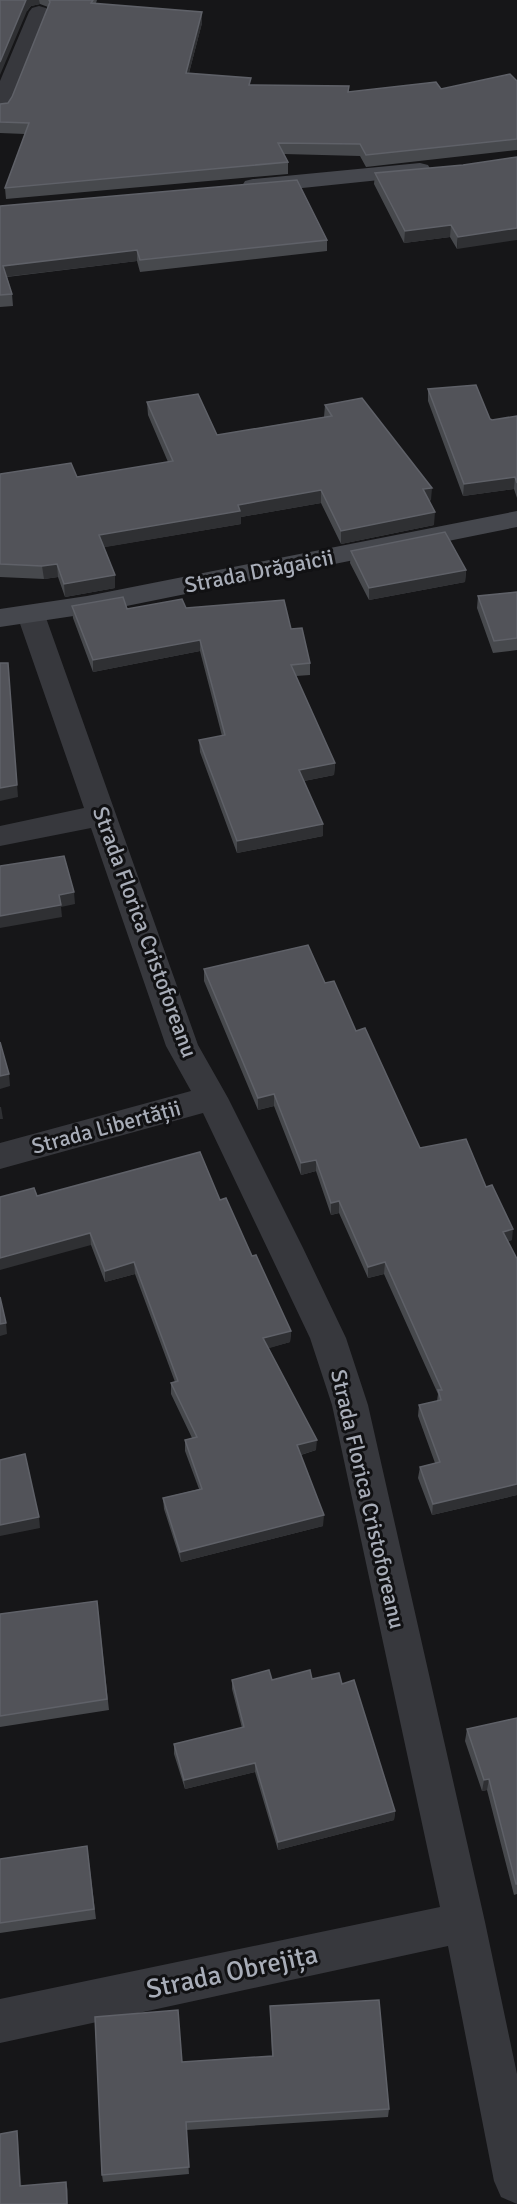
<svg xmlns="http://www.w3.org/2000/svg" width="517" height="2204" viewBox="0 0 517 2204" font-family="Signika,sans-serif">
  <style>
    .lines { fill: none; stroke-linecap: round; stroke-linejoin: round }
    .street { fill: #37383d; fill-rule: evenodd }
    .secondary { fill: #45474d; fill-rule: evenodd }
    .wall { fill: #47494d }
    .shaded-wall { fill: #2f3033 }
    .building { fill: #525359; stroke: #5f6168; stroke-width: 1.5 }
    .labels { text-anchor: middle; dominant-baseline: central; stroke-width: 6; stroke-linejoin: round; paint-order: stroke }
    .street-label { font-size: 22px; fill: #a8adb8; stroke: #111113 }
    .near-street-label { font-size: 27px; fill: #a8adb8; stroke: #111113 }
  </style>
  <rect width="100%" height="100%" fill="#161618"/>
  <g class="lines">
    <path class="street" d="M39 6 46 8 49 12 11 107 8 112 0 114V81L29 12 32 8Z
      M31 606 41 609 45 615 198 1045 228 1098 303 1248 346 1338 368 1405 485 1922 517 2074V2204L501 2197 494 2181 448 1946 0 2043V1999L440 1907 332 1405 310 1338 203 1113 0 1169V1143L191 1091 166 1046 91 828 0 846V826L84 808 17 615 21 609Z"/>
    <path class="secondary" d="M420 163 428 165 431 170 428 175 253 193 245 191 242 186 245 181 253 179Z
      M517 511V527L87 614 0 627V609L87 596Z"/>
  </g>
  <path class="wall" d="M0 0H97L96 3 202 23 189 73 251 85 348 92 441 89 517 81V150L366 167 360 156 284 154 288 162V174L6 199 5 188 25 134 0 133V104L8 103 12 97 48 7 40 4 31 6 27 11Z
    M463 165 457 249 450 237 404 243 374 184 375 173Z
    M0 206 327 240V251L140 272 137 261 7 277 12 294 13 306 0 307Z
    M428 389 492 420 517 416V498L514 489 463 496 428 401Z
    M147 402 217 435 324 417 325 405 431 500 429 501 434 525 341 544 321 503 241 517V524L104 547 115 575V588L65 597 58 577 44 579 0 577V474L77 477 168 462 148 415Z
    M351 551 466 570 465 582 369 600 350 563Z
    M517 592V650L493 653 477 608 478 596Z
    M72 606 127 609 186 608 291 629 310 663V675L296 676 335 763 334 775 304 781 323 836 237 853 200 752 199 740 222 736 200 651 93 672 73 618Z
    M204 969 325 983 356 1031 420 1148 486 1187 512 1240 508 1241 517 1259V1495L432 1515 418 1478 420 1467 435 1463 418 1416 419 1405 437 1401 438 1394 384 1274 368 1278 339 1213 331 1215 316 1171 301 1175 274 1106 258 1110 204 981Z
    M37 1196 220 1200 252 1256 291 1331 290 1342 268 1348 316 1450 301 1455 323 1526 181 1562 164 1509 163 1498 199 1489 185 1451V1440L192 1438 171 1394V1383L175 1382 135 1274 105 1282 91 1245Z
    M97 1601 109 1710 0 1727V1614Z
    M312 1679 342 1684 395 1811 394 1820 278 1850 255 1772 185 1789 174 1754V1744L242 1728 232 1689V1680Z
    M517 1718V1894L514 1895 487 1790 482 1791 465 1741 467 1729Z
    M87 1846 96 1919 0 1933V1859Z
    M270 2006 389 2109 388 2117 186 2130 189 2174 103 2182 102 2175 182 2062 272 2056Z"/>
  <path class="shaded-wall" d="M26 0H39L40 4 31 6 27 11 0 75V62Z
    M202 12V23L186 84V73Z
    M451 225 450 237 404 243 405 231Z
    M517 228V240L457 249 458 237Z
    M137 250V261L4 277 3 266Z
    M515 477 514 489 463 496 464 484Z
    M432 488 431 500 422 502 423 489Z
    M321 490V503L241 517V524L100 548 99 535 238 505Z
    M435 512 434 525 341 544V531Z
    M57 564 58 577 44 579 42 566Z
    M466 570 465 582 369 600V588Z
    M115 575V588L65 597 64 584Z
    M200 640V651L93 672V660Z
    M9 675 18 797 0 801V788Z
    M335 763 334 775 299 782V770Z
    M323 824V836L237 853V841Z
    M74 892 75 904 61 907 62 917 0 928V916L59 895Z
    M9 1074 10 1086 0 1089V1076Z
    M274 1094V1106L258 1110V1098Z
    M0 1107H1L3 1119H0Z
    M316 1160V1171L301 1175V1163Z
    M339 1201V1213L331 1215V1203Z
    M513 1229 512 1240 502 1243 503 1232Z
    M90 1233 91 1245 0 1270V1258Z
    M134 1262 135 1274 105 1282V1271Z
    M385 1262 384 1274 368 1278V1267Z
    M6 1323 7 1334 0 1336V1324Z
    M291 1331 290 1342 263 1350V1338Z
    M317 1440 316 1450 297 1456V1445Z
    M517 1484V1495L432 1515 433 1504Z
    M324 1515 323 1526 181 1562 180 1552Z
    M39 1517 40 1528 0 1536V1525Z
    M255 1763V1772L185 1789 184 1780Z
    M489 1779 487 1790 482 1791 484 1780Z
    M395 1811 394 1820 278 1850V1842Z
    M17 2131 18 2139 22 2194 20 2186Z
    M66 2182 68 2190V2204H67Z"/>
  <path class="building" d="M0 0H26L0 62Z
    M49 0H93L91 3 202 12 186 73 251 78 249 85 349 86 348 92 436 82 441 89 510 74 517 81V139L366 155 360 144 278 143 288 162 5 188 29 123 0 122V104L8 103 12 97 50 2Z
    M517 157V228L458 237 451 225 405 231 375 173 463 165Z
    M297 180 327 240 140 260 137 250 3 266 12 294 0 295V206Z
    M476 385 490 419 492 420 517 416V483L515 477 464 484 428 389Z
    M198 394 217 435 332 416 325 405 362 398 432 488 423 489 435 512 341 531 321 490 238 505 240 511 99 535 115 575 64 584 57 564 42 566 0 564V474L71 463 77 477 173 461 147 402Z
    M445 532 466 570 369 588 351 551Z
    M517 592V638L494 641 478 596Z
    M123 597 127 609 182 599 186 608 284 600 291 629 302 628 310 663 291 665 335 763 299 770 323 824 237 841 199 740 225 735 200 640 93 660 72 606Z
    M0 663H8L17 785 0 788Z
    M64 856 74 892 59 895 61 905 0 916V866Z
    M308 945 325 983 334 981 356 1031 365 1028 420 1148 466 1139 486 1187 492 1185 513 1229 503 1232 517 1259V1484L433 1504 420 1467 440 1462 419 1405 441 1400 438 1390H442L385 1262 368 1267 339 1201 331 1203 316 1160 301 1163 274 1094 258 1098 204 969Z
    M0 1042 9 1074 0 1076Z
    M200 1152 220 1200 226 1198 252 1256 256 1255 291 1331 263 1338 317 1440 297 1445 324 1515 180 1552 163 1498 202 1489 185 1440 197 1437 171 1383 178 1381 134 1262 105 1271 90 1233 0 1258V1197L34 1188 37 1196Z
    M0 1297 6 1323 0 1324Z
    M25 1454 39 1517 0 1525V1460Z
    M97 1601 107 1699 0 1716V1614Z
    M269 1670 272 1680 310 1670 312 1679 339 1673 342 1684 354 1680 395 1811 278 1842 255 1763 184 1780 174 1744 244 1727 232 1680Z
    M517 1718V1884H516L489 1779 484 1780 467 1729Z
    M87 1846 94 1909 0 1923V1859Z
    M379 2000 389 2109 186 2122 189 2167 102 2175 95 2017 178 2010 182 2062 273 2056 270 2006Z
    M17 2131 20 2186 66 2182 67 2204H0V2134Z"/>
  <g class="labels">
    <g class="street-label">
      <text transform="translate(259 571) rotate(-11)">Strada Drăgaicii</text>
      <text transform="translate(145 932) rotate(70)">Strada Florica Cristoforeanu</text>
      <text transform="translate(106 1127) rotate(-15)">Strada Libertății</text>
      <text transform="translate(368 1499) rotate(77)">Strada Florica Cristoforeanu</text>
    </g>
    <g class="near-street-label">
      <text transform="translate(232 1972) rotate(-12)">Strada Obrejița</text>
    </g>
  </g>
</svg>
